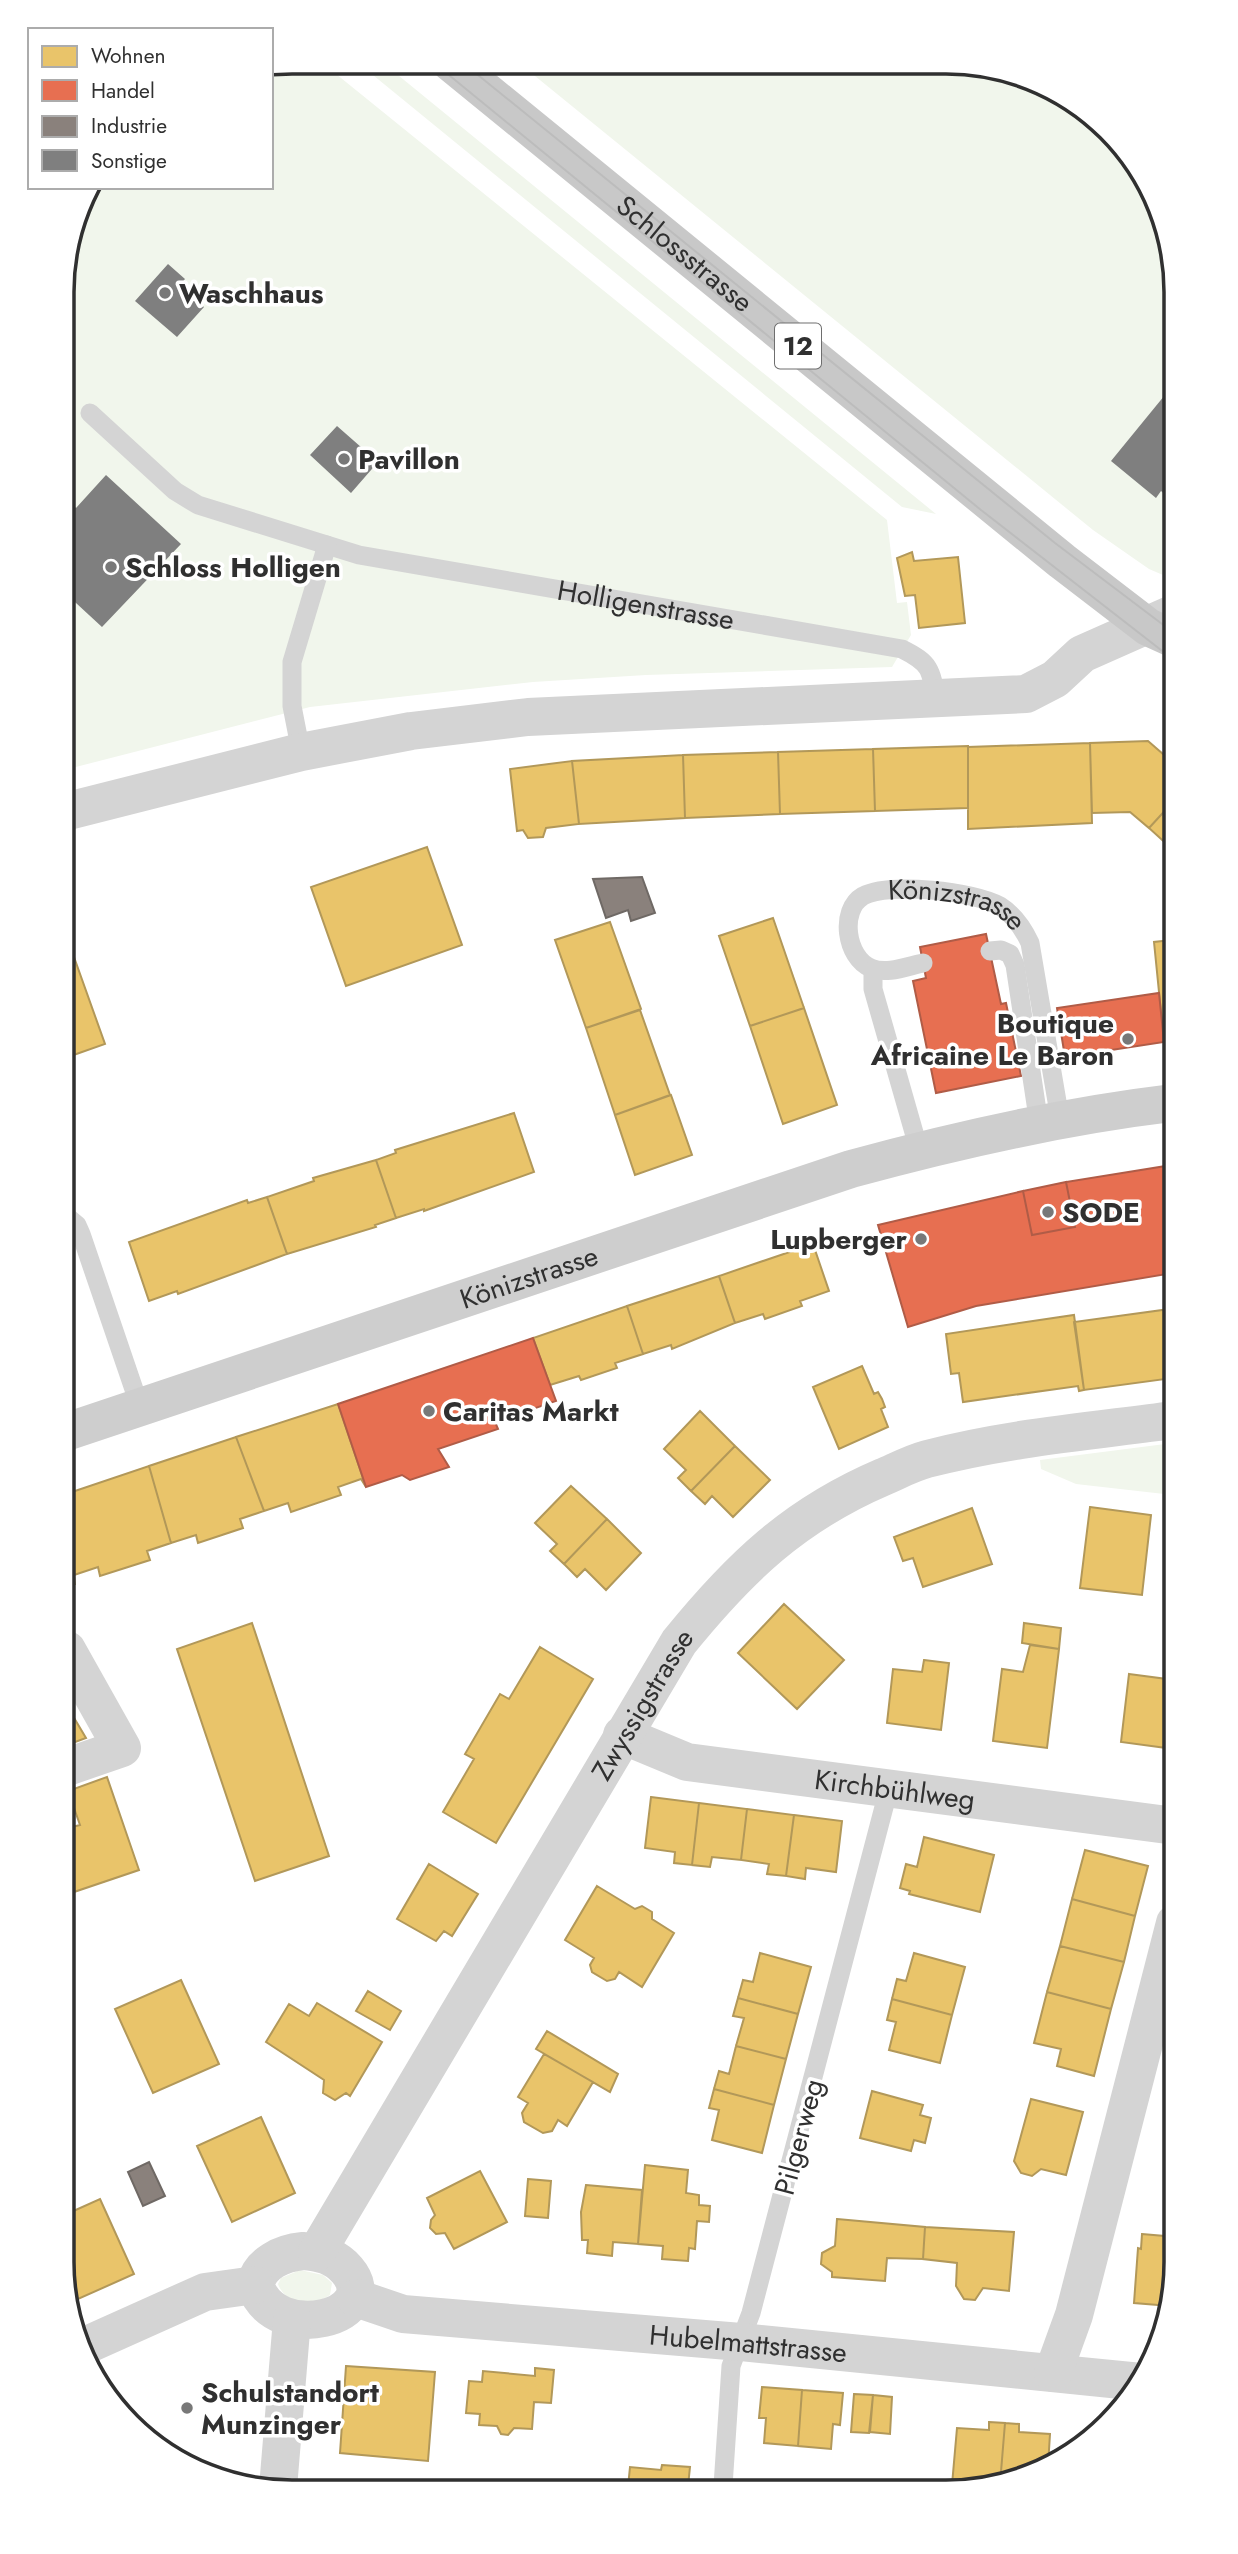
<svg xmlns="http://www.w3.org/2000/svg" width="1238" height="2554" viewBox="0 0 1238 2554" font-family="Jost,sans-serif">
  <style>
    .green { fill: #f1f6ec }
    .homes { fill: #e9c46a; stroke: #b29859; stroke-width: 2 }
    .shops { fill: #e76f51; stroke: #b05c47; stroke-width: 2 }
    .industry { fill: #8a817c; stroke: #6f6965; stroke-width: 2 }
    .building { fill: #7f7f7f }
    .lines { fill: none; stroke-linecap: round; stroke-linejoin: round }
    .lane { stroke: #d4d4d4; stroke-width: 19 }
    .street { stroke: #d4d4d4; stroke-width: 38 }
    .secondary { stroke: #cecece; stroke-width: 38 }
    .primary { stroke: #c8c8c8; stroke-width: 38 }
    .tram { stroke: #bcbcbc; stroke-width: 2 }
    .poi-dot { fill: #787878; stroke: #fff; stroke-width: 2.5 }
    .labels { text-anchor: middle; dominant-baseline: central; stroke-width: 7; stroke-linejoin: round; paint-order: stroke }
    .shield { fill: #fff; stroke: #6e6e6e; stroke-width: 2 }
    .shield-label { font-size: 26px; font-weight: bold; fill: #303030 }
    .street-label { font-size: 28px; fill: #303030; stroke: #fff }
    .poi-label { font-size: 28px; font-weight: bold; fill: #303030; stroke: #fff; text-anchor: start }
    .rim { fill: none; stroke: #303030; stroke-width: 3.5 }
  </style>
  <rect width="100%" height="100%" fill="#fff"/>
  <path class="green" d="M292 61H320L887 520 897 603 907 602 911 635 892 667 646 675 533 682 310 707 64 770 62 276 85 189 271 187V65Z
    M357 62H382L936 514 902 507Z
    M519 63 991 66 1099 119 1138 164 1169 232 1170 578 1149 569 1093 530Z
    M1173 1443V1495L1076 1484 1041 1469 1040 1460Z
    M300 2270 323 2275 332 2283 330 2295C315 2306 285 2305 278 2284L281 2278Z"/>
  <path class="homes" d="M912 552 914 561 958 557 965 623 919 628 915 595 905 596 897 558Z
    M1148 741 1171 761V804L1149 828 1130 812 1092 813 1090 743Z
    M1090 743 1092 823 968 829V747Z
    M968 746V808L875 811 873 749Z
    M873 749 875 811 780 814 778 752Z
    M778 752 780 814 685 818 683 755Z
    M683 755 685 818 579 824 572 761Z
    M572 761 579 824 546 828 543 837 528 838 523 830 517 831 510 769Z
    M1171 804V848L1149 828Z
    M427 847 462 945 346 986 311 887Z
    M773 918 804 1008 750 1026 719 936Z
    M610 922 641 1009 586 1028 555 940Z
    M64 929 105 1044 65 1058Z
    M1171 940 1172 1041 1164 1042 1154 942Z
    M804 1008 837 1105 783 1124 750 1026Z
    M640 1010 670 1095 615 1115 586 1028Z
    M671 1095 692 1155 635 1175 615 1115Z
    M514 1113 534 1172 424 1211V1209L396 1218 376 1160 396 1153 395 1150Z
    M376 1160 396 1218 375 1225 376 1227 287 1254 267 1197 314 1181 313 1178Z
    M267 1197 287 1254 178 1294 177 1291 149 1301 129 1242 247 1200 248 1203Z
    M813 1244 829 1291 800 1301 802 1306 765 1319 763 1314 735 1323 719 1276Z
    M719 1276 735 1323 672 1349 671 1345 643 1354 627 1306Z
    M627 1306 643 1354 615 1363 617 1368 581 1380 579 1376 550 1385 533 1338Z
    M1170 1309 1173 1378 1084 1390 1074 1322Z
    M1074 1315 1084 1390 1079 1391 1078 1386 963 1402 959 1373 951 1374 946 1334Z
    M862 1366 874 1394 878 1392 882 1399 885 1407 881 1409 888 1427 839 1449 813 1387Z
    M338 1404 366 1487 361 1479 338 1487 341 1495 291 1512 288 1503 264 1511 236 1437Z
    M700 1411 735 1446 691 1491 678 1478 686 1470 664 1449Z
    M236 1437 264 1511 240 1519 243 1528 198 1543 196 1535 171 1543 149 1466Z
    M735 1446 770 1480 733 1517 712 1496 705 1504 691 1491Z
    M149 1466 171 1543 147 1551 150 1560 100 1576 98 1567 74 1575 75 1585 66 1560V1494Z
    M571 1486 607 1519 564 1564 550 1551 557 1544 535 1523Z
    M1090 1507 1151 1515 1142 1595 1080 1588Z
    M972 1508 992 1564 923 1587 913 1558 903 1561 894 1537Z
    M607 1519 641 1553 606 1590 585 1569 577 1577 564 1564Z
    M784 1604 844 1660 797 1709 738 1653Z
    M252 1623 329 1856 255 1881 177 1649Z
    M1024 1623 1061 1628 1059 1649 1022 1643Z
    M1030 1645 1059 1649 1047 1748 993 1741 1002 1669 1023 1672Z
    M540 1647 593 1679 496 1843 443 1812 474 1759 465 1754 500 1694 509 1699Z
    M924 1660 949 1663 941 1730 887 1723 893 1669 922 1672Z
    M1129 1674 1174 1680V1749L1121 1742Z
    M67 1706 86 1738 67 1745Z
    M107 1777 139 1870 68 1894 67 1815 72 1827 80 1825 68 1791Z
    M651 1797 699 1803 692 1865 674 1863 675 1852 645 1848Z
    M699 1803 747 1809 741 1860 712 1857 710 1867 692 1865Z
    M747 1809 794 1815 786 1876 767 1874 769 1864 741 1860Z
    M794 1815 842 1821 836 1872 806 1868 805 1879 786 1876Z
    M924 1837 994 1855 980 1912 909 1894 910 1891 900 1888 906 1864 917 1867Z
    M1085 1850 1148 1866 1135 1916 1072 1899Z
    M429 1864 478 1894 452 1936 444 1931 436 1941 397 1919Z
    M597 1886 635 1909 642 1906 652 1912V1919L674 1933 642 1987 619 1972 615 1979 607 1981 592 1972 590 1965 594 1958 565 1940Z
    M1072 1899 1135 1916 1124 1962 1060 1946Z
    M1060 1946 1124 1962 1111 2009 1047 1992Z
    M760 1953 811 1967 798 2014 738 1998 743 1980 753 1982Z
    M914 1953 965 1967 952 2015 892 1999 897 1979 906 1981Z
    M181 1980 219 2064 153 2093 115 2009Z
    M368 1991 401 2011 390 2030 356 2011Z
    M1047 1992 1111 2009 1094 2076 1057 2066 1061 2049 1034 2043Z
    M738 1998 798 2014 786 2059 736 2046 744 2018 733 2016Z
    M892 1999 952 2015 940 2063 889 2050 896 2022 887 2020Z
    M317 2003 382 2042 350 2096 346 2093 335 2100 323 2093 324 2080 266 2042 289 2004 309 2016Z
    M547 2031 618 2074 610 2092 536 2049Z
    M736 2046 786 2059 774 2105 714 2089 719 2071 729 2074Z
    M544 2054 593 2082 567 2126 558 2120 552 2131 543 2133 524 2122 522 2113 528 2103 518 2097Z
    M714 2089 774 2105 762 2153 712 2140 719 2110 709 2108Z
    M872 2091 923 2105 920 2115 931 2118 925 2143 914 2140 911 2151 860 2138Z
    M1031 2099 1083 2112 1066 2175 1041 2169 1032 2176 1021 2173 1014 2161Z
    M261 2117 295 2193 232 2222 197 2146Z
    M645 2165 688 2170 686 2193 699 2195V2205L710 2206 709 2222 697 2221 695 2249 689 2248 688 2261 662 2259 663 2246 638 2244Z
    M480 2171 507 2222 454 2249 445 2233 436 2234 430 2228 431 2220 435 2215 427 2198Z
    M528 2179 551 2181 548 2218 525 2216Z
    M586 2185 642 2190 638 2244 613 2242 612 2256 587 2253 588 2240H582L581 2212Z
    M100 2199 134 2274 69 2303V2213Z
    M837 2219 925 2227 923 2259 887 2258 885 2281 832 2277V2272L821 2264 822 2253 835 2246Z
    M925 2227 1014 2232 1009 2291 983 2288 975 2300 964 2299 956 2286 957 2263 923 2259Z
    M1142 2234 1176 2237V2278L1170 2306 1134 2303 1138 2248 1141 2249Z
    M346 2366 435 2372 428 2461 340 2453Z
    M535 2368 554 2370 551 2403 534 2402 532 2429 514 2428 508 2435 501 2434 497 2426 479 2425 480 2414 466 2413 469 2381 482 2382 483 2371 535 2376Z
    M762 2387 802 2390 798 2446 764 2443 766 2418H759Z
    M802 2390 843 2393 840 2425 833 2424 831 2449 798 2446Z
    M854 2394 873 2395 869 2433 851 2432Z
    M873 2395 892 2397 890 2434 870 2432Z
    M989 2422 1005 2423 1000 2484 952 2485 957 2428 989 2430Z
    M1005 2423 1019 2424V2432L1050 2434 1048 2466 1006 2485 1000 2484Z
    M662 2465 690 2467 688 2486 628 2487 630 2467 661 2470Z"/>
  <path class="shops" d="M986 934 1001 1004 1006 1003 1021 1076 936 1093 913 981 926 978 920 947Z
    M1159 993 1164 1042 1065 1057 1057 1008Z
    M1172 1165 1173 1273 976 1306 908 1327 878 1225 1023 1191 1032 1235 1075 1227 1066 1182Z
    M1066 1182 1075 1227 1032 1235 1023 1191Z
    M533 1338 556 1401 495 1422 498 1429 438 1449 449 1467 410 1480 402 1475 366 1487 338 1404Z"/>
  <path class="industry" d="M642 877 655 913 631 921 628 910 606 918 593 879Z
    M149 2162 165 2196 143 2206 128 2172Z"/>
  <path class="building" d="M168 264 185 279 179 286 204 307 177 337 135 301Z
    M1169 390 1170 499 1161 491 1156 498 1111 461Z
    M337 426 378 462 351 493 310 455Z
    M106 475 181 544 102 627 63 591V495L76 508Z"/>
  <g class="lines">
    <g class="lane">
      <path id="s1" d="M90 413 175 491 198 505 359 555 902 649C930 663 931 669 936 699"/>
      <path d="M301 752 292 706V662L327 545"/>
      <path d="M990 951 1001 950 1010 954 1015 965 1039 1124"/>
      <path id="s2" d="M923 963C908 966 886 975 871 968 846 958 839 910 863 896 889 882 974 891 1000 906 1014 915 1023 928 1030 943L1060 1119"/>
      <path d="M873 970V989L919 1150"/>
      <path d="M65 1215 77 1225 81 1234 140 1407"/>
      <path d="M723 2486 731 2366 751 2313 889 1788"/>
    </g>
    <g class="street">
      <path d="M64 812 301 752 411 731 528 717 1026 694 1055 679 1082 654 1170 615"/>
      <path d="M67 1650 122 1748 67 1767"/>
      <path id="s3" d="M622 1735 687 1762 1175 1826"/>
      <path d="M303 2251C320 2252 335 2256 347 2270 387 2316 275 2347 255 2285 260 2263 282 2253 303 2251Z"/>
      <path id="s4" d="M317 2252 679 1642C739 1568 794 1515 883 1477 897 1471 912 1463 927 1459 1007 1438 1091 1431 1173 1420"/>
      <path id="s5" d="M356 2298 403 2314 741 2342 1141 2382"/>
      <path d="M80 2348 205 2292 255 2285"/>
      <path d="M1053 2373 1074 2315 1175 1923"/>
      <path d="M278 2488 292 2319"/>
    </g>
    <path class="secondary" id="s6" d="M66 1432 851 1169C957 1140 1063 1116 1172 1103"/>
    <path class="primary" id="s7" d="M450 62 1062 561 1148 627 1170 637"/>
    <path class="tram" d="M433 62 981 510 1170 657
      M462 62 1055 543 1170 630"/>
  </g>
  <g class="poi-dot">
    <circle cx="165" cy="293" r="7"/>
    <circle cx="344" cy="459" r="7"/>
    <circle cx="111" cy="567" r="7"/>
    <circle cx="1128" cy="1039" r="7"/>
    <circle cx="1048" cy="1212" r="7"/>
    <circle cx="921" cy="1239" r="7"/>
    <circle cx="429" cy="1411" r="7"/>
    <circle cx="187" cy="2408" r="7"/>
  </g>
  <g class="labels">
    <rect class="shield" x="775" y="323.5" width="46" height="45" rx="5"/>
    <g class="shield-label">
      <text x="798" y="346">12</text>
    </g>
    <g class="street-label">
      <text stroke="none"><textPath href="#s7" startOffset="303">Schlossstrasse</textPath></text>
      <text stroke="none"><textPath href="#s1" startOffset="602">Holligenstrasse</textPath></text>
      <text stroke="none"><textPath href="#s2" startOffset="236">Könizstrasse</textPath></text>
      <text stroke="none"><textPath href="#s6" startOffset="488">Könizstrasse</textPath></text>
      <text stroke="none"><textPath href="#s4" startOffset="637">Zwyssigstrasse</textPath></text>
      <text stroke="none"><textPath href="#s3" startOffset="280">Kirchbühlweg</textPath></text>
      <text transform="translate(799 2137) rotate(-75)">Pilgerweg</text>
      <text stroke="none"><textPath href="#s5" startOffset="396">Hubelmattstrasse</textPath></text>
    </g>
    <g class="poi-label">
      <text x="179" y="293">Waschhaus</text>
      <text x="358" y="459">Pavillon</text>
      <text x="125" y="567">Schloss Holligen</text>
      <text x="1114" y="1023" text-anchor="end">Boutique<tspan x="1114" dy="32">Africaine Le Baron</tspan></text>
      <text x="1062" y="1212">SODE</text>
      <text x="907" y="1239" text-anchor="end">Lupberger</text>
      <text x="443" y="1411">Caritas Markt</text>
      <text x="201" y="2392">Schulstandort<tspan x="201" dy="32">Munzinger</tspan></text>
    </g>
  </g>
  <path d="M0 0H1238V2554H0ZM292 74H946A218 218 0 0 1 1164 292V2262A218 218 0 0 1 946 2480H292A218 218 0 0 1 74 2262V292A218 218 0 0 1 292 74Z" fill="#fff" fill-rule="evenodd"/>
  <path class="rim" d="M292 74H946A218 218 0 0 1 1164 292V2262A218 218 0 0 1 946 2480H292A218 218 0 0 1 74 2262V292A218 218 0 0 1 292 74Z"/>
  <rect x="28" y="28" width="245" height="161" fill="#ffffff" stroke="#acacac" stroke-width="2"/>
  <rect x="42" y="46" width="35" height="21" fill="#e9c46a" stroke="#acacac" stroke-width="2"/>
  <text x="91" y="63" font-size="21" fill="#303030">Wohnen</text>
  <rect x="42" y="80" width="35" height="21" fill="#e76f51" stroke="#acacac" stroke-width="2"/>
  <text x="91" y="98" font-size="21" fill="#303030">Handel</text>
  <rect x="42" y="116" width="35" height="21" fill="#8a817c" stroke="#acacac" stroke-width="2"/>
  <text x="91" y="133" font-size="21" fill="#303030">Industrie</text>
  <rect x="42" y="150" width="35" height="21" fill="#7f7f7f" stroke="#acacac" stroke-width="2"/>
  <text x="91" y="168" font-size="21" fill="#303030">Sonstige</text>
</svg>
